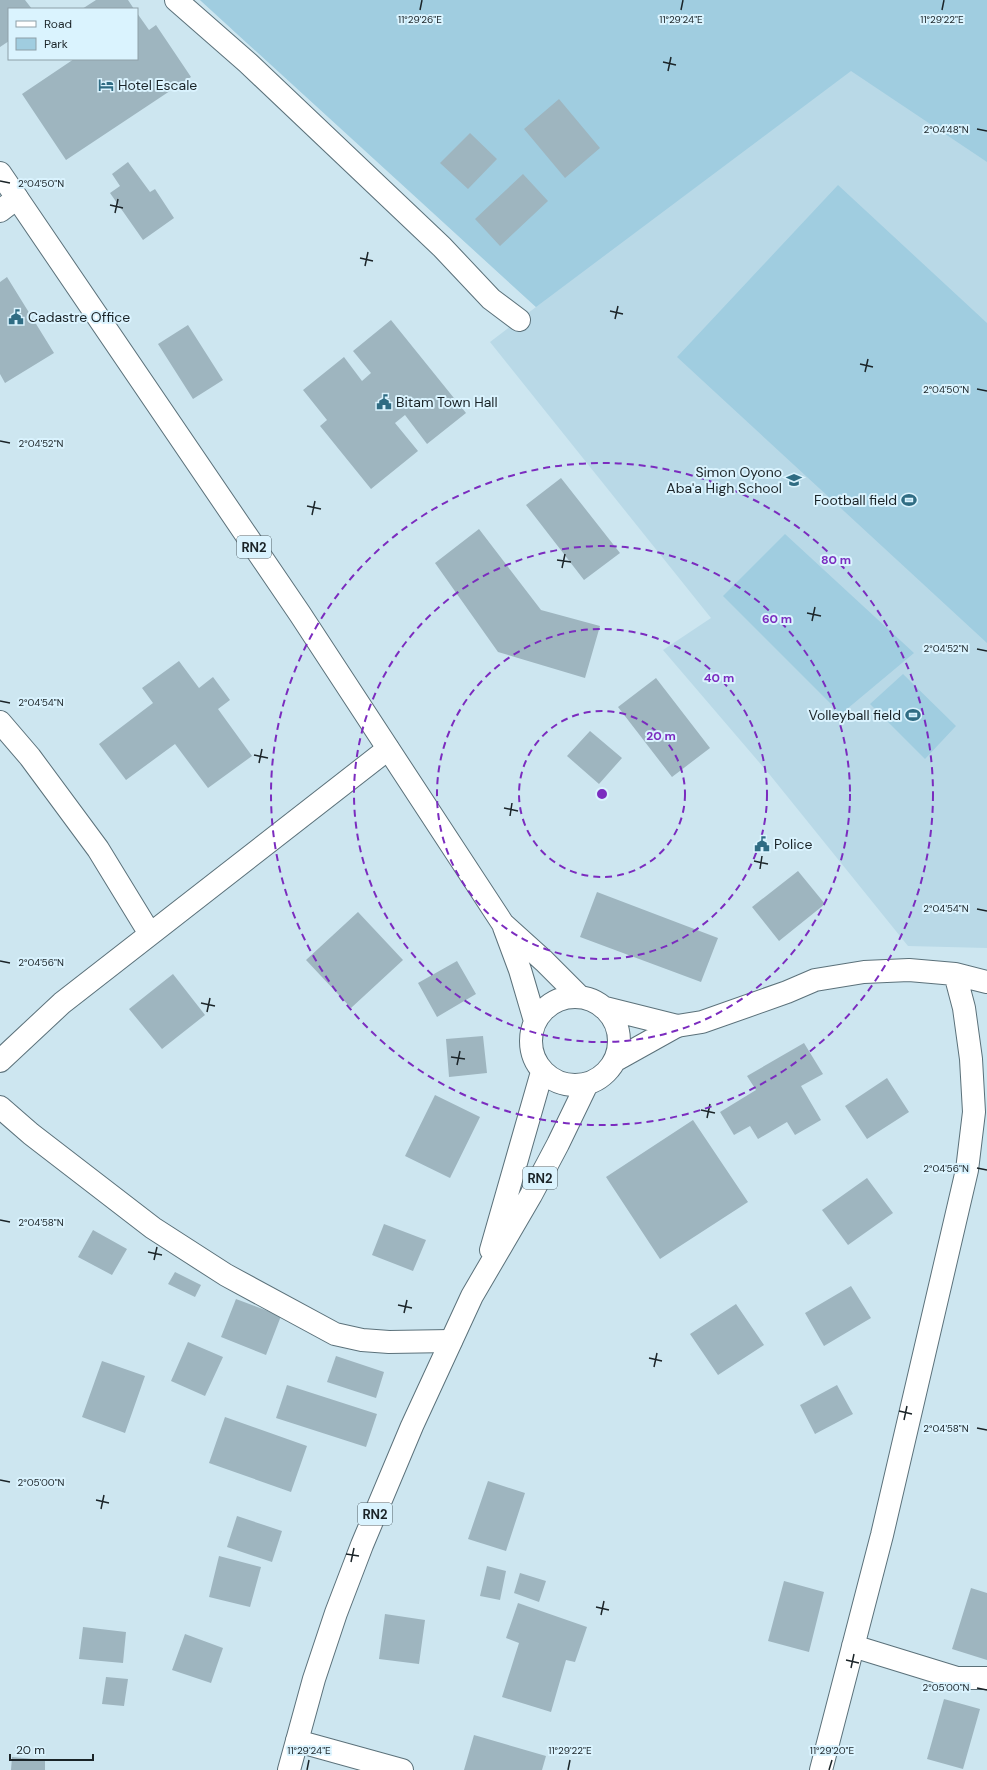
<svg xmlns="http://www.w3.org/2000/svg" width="987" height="1770" viewBox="0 0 987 1770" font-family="'DM Sans',sans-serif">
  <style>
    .built { fill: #b9d9e7 }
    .green { fill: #a0cde0 }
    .building { fill: #9eb5bf }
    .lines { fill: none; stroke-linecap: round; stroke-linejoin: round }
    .street-casing { stroke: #5b717a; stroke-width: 24 }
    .highway-casing { stroke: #5b717a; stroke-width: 24 }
    .street { stroke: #fff; stroke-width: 22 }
    .highway { stroke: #fff; stroke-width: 22 }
    .ticks { fill: none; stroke: #1b2428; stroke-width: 1.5 }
    .ring { fill: none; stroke: #7b2cbf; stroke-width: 2; stroke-dasharray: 7 5 }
    .labels { text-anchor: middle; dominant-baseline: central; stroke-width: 4; stroke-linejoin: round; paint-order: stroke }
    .shield { fill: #daf3fe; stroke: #546268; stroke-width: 1 }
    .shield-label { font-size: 13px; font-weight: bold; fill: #1b2428 }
    .poi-label { font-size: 14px; fill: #1b2428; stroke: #daf3fe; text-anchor: start }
    .ticks-label { font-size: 10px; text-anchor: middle; fill: #1b2428; stroke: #daf3fe; stroke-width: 4; stroke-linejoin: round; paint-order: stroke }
    .centre { fill: #7b2cbf; stroke: #daf3fe; stroke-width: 2 }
    .ring-label { font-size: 12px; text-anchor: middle; font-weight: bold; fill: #7b2cbf; stroke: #daf3fe; stroke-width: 4; stroke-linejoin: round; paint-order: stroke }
  </style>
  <rect width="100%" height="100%" fill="#cde6f0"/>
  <path class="built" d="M200 0H987V948L908 946 770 775 663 650 711 618 490 342 536 307Z"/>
  <path class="green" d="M200 0H987V162L851 71 536 307Z
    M838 185 987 323V643L677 357Z
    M785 534 914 653 841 714 723 596Z
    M903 674 956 726 925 759 870 704Z"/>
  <path class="building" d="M0 0H25L32 9H9V41L0 47Z
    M96 0H128L134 9H82Z
    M137 13 149 30 156 25 191 77 66 160 22 94 74 59H137Z
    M559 99 600 148 565 178 524 129Z
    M470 133 497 159 468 189 440 163Z
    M128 162 150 192 155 189 174 218 143 240 110 193 120 186 112 174Z
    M523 174 548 201 500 246 475 219Z
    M7 277 54 353 5 383 0 374V282Z
    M391 320 466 413 427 444 405 415 395 423 418 451 371 489 320 426 327 420 303 390 344 357 362 381 371 373 353 351Z
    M188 325 223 380 193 399 158 344Z
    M561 478 620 553 584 580 526 505Z
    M479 529 541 610 600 626 585 678 498 652 435 563Z
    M179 661 199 688 213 677 230 700 218 709 252 756 208 788 175 744 126 780 99 744 153 703 142 688Z
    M656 678 710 748 672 777 618 707Z
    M590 731 622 758 599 784 567 756Z
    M798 871 825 904 779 941 752 907Z
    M597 892 718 938 701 982 580 937Z
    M358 912 403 960 351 1008 306 960Z
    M457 961 476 994 437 1017 418 983Z
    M173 974 205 1015 162 1049 129 1009Z
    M483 1036 487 1073 449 1077 446 1039Z
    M804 1043 823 1074 801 1086 821 1120 795 1135 787 1122 758 1139 750 1126 734 1135 720 1112 756 1090 747 1076Z
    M887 1078 909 1112 867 1139 845 1106Z
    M435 1095 480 1117 450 1178 405 1156Z
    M693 1120 748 1202 660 1259 606 1177Z
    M867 1178 893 1213 848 1245 822 1210Z
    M384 1224 426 1240 413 1271 372 1255Z
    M93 1230 127 1249 112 1275 78 1257Z
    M175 1272 201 1285 195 1297 168 1284Z
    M851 1286 871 1318 824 1346 805 1313Z
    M236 1299 281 1316 266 1355 221 1337Z
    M736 1304 764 1345 718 1375 690 1334Z
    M188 1342 223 1357 205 1396 171 1381Z
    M336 1356 384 1372 376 1398 327 1382Z
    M102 1361 145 1376 125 1433 82 1417Z
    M287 1385 377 1414 366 1447 276 1418Z
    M837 1385 853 1414 815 1434 800 1405Z
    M225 1417 307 1446 291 1492 209 1463Z
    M488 1481 525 1493 506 1551 468 1539Z
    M237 1516 282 1531 272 1562 227 1547Z
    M219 1556 261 1567 250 1607 209 1597Z
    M487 1566 506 1571 500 1600 480 1596Z
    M520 1573 546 1581 539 1602 514 1593Z
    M784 1581 824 1592 809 1652 768 1641Z
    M971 1588 987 1593V1660L952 1649Z
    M518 1603 587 1627 575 1662 566 1660 551 1712 502 1697 519 1643 506 1638Z
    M385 1614 425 1620 419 1664 379 1659Z
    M83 1627 126 1632 123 1663 79 1659Z
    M185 1634 223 1648 211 1683 172 1670Z
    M106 1677 128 1679 124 1706 102 1704Z
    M944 1699 980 1709 963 1769 927 1759Z
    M474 1735 546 1756 542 1770H464Z
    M12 1757 45 1760V1770H11Z"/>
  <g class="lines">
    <g class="street-casing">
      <path id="street" d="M176 0 248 63 442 247 491 299 519 320
        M0 211 17 198
        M0 722 30 757 98 849 150 934
        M677 1026 702 1022 787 992 815 980 864 972 909 970 955 974 987 982
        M0 1061 62 1003 388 749
        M0 1107 31 1134 153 1228 226 1275 335 1334 362 1340 389 1342 451 1341
        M853 1646 957 1678H987
        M297 1741 402 1770
        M821 1770 882 1535 967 1170 974 1112 971 1059 964 1008 955 974"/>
    </g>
    <g class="highway-casing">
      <path id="highway" d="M0 173 300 614 503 924 544 961 580 997
        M504 927 520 970 535 1021
        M531 1041a44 44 0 1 1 88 0a44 44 0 1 1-88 0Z
        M605 1008 677 1026
        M616 1060 677 1026
        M491 1250 542 1072
        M289 1770 314 1679 336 1613 362 1545 412 1426 472 1296 531 1195 558 1144 587 1084"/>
    </g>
    <use href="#street" class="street"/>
    <use href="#highway" class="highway"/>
  </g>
  <path class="ticks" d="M420 10 422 0M681 10 683 0M942 10 944 0M663 62 676 65M668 71 671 57M977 129 987 131M0 181 10 183M110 205 123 208M115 213 118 199M360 258 373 261M365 266 368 252M610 311 623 314M615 319 618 306M860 364 873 367M865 372 868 359M977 389 987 391M0 441 10 443M307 506 321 509M312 515 315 501M557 560 571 562M562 568 565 554M807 613 821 616M812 621 815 607M977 649 987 651M0 701 10 703M254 755 268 758M259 763 262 749M504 808 518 811M510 816 512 803M754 861 768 864M760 869 762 856M977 909 987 911M0 961 10 963M201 1003 215 1006M207 1012 210 998M451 1057 465 1059M457 1065 460 1051M701 1110 715 1113M707 1118 710 1104M977 1168 987 1170M0 1220 10 1222M148 1252 162 1255M154 1260 157 1247M398 1305 412 1308M404 1313 407 1300M649 1358 662 1361M654 1367 657 1353M899 1411 912 1414M904 1420 907 1406M977 1428 987 1430M0 1480 10 1482M96 1500 109 1503M101 1509 104 1495M346 1554 359 1556M351 1562 354 1548M596 1607 609 1610M601 1615 604 1601M846 1660 859 1663M851 1668 854 1654M977 1688 987 1690M307 1770 309 1760M568 1770 570 1760M829 1770 832 1760"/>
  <g class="ring">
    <circle cx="602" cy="794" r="83"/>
    <circle cx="602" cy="794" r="165"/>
    <circle cx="602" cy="794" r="248"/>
    <circle cx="602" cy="794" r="331"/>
  </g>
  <defs>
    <g id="hotel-bare" transform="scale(1.2)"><path d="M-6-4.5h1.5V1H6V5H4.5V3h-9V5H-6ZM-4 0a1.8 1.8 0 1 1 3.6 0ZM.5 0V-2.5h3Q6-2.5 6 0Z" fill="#2f6c83" stroke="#daf3fe" stroke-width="2.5" paint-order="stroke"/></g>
    <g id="civic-bare" transform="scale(1.2)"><path d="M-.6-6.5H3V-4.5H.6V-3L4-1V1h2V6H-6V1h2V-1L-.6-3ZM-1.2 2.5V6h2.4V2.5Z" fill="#2f6c83" stroke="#daf3fe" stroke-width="2.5" paint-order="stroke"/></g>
    <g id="school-bare" transform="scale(1.2)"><path d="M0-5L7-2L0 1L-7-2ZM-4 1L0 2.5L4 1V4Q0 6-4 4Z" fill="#2f6c83" stroke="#daf3fe" stroke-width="2.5" paint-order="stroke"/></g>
    <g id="stadium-bare" transform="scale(1.2)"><path d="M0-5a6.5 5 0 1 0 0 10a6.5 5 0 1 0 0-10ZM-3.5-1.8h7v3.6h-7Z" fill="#2f6c83" stroke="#daf3fe" stroke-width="2.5" paint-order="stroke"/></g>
  </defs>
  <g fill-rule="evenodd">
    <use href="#hotel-bare" x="106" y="85"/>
    <use href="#civic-bare" x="16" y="317"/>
    <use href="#civic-bare" x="384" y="402"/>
    <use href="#school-bare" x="794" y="480"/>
    <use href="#stadium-bare" x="909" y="500"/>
    <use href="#stadium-bare" x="913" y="715"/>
    <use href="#civic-bare" x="762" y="844"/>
  </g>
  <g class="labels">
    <g class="shield">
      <rect x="237" y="536" width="34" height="22" rx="3"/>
      <rect x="523" y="1167" width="34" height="22" rx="3"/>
      <rect x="358" y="1503" width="34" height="22" rx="3"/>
    </g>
    <g class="shield-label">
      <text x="254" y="547">RN2</text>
      <text x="540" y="1178">RN2</text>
      <text x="375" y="1514">RN2</text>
    </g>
    <g class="poi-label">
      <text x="118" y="85">Hotel Escale</text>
      <text x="28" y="317">Cadastre Office</text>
      <text x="396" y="402">Bitam Town Hall</text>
      <text x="782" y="472" text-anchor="end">Simon Oyono<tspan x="782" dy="16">Aba'a High School</tspan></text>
      <text x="897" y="500" text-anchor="end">Football field</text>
      <text x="901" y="715" text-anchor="end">Volleyball field</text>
      <text x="774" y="844">Police</text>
    </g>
  </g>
  <g class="ticks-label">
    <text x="420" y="23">11°29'26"E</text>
    <text x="681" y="23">11°29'24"E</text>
    <text x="942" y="23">11°29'22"E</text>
    <text x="946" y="133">2°04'48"N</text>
    <text x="41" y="187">2°04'50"N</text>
    <text x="946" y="393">2°04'50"N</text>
    <text x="41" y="447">2°04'52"N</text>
    <text x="946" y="652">2°04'52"N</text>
    <text x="41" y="706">2°04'54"N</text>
    <text x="946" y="912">2°04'54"N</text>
    <text x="41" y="966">2°04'56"N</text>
    <text x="946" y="1172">2°04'56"N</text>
    <text x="41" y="1226">2°04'58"N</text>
    <text x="946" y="1432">2°04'58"N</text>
    <text x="41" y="1486">2°05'00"N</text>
    <text x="946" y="1691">2°05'00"N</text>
    <text x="309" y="1754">11°29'24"E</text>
    <text x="570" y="1754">11°29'22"E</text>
    <text x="832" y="1754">11°29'20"E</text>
  </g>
  <circle cx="602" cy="794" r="6" class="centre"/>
  <g class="ring-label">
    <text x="836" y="564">80 m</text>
    <text x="777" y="623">60 m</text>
    <text x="719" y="682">40 m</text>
    <text x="661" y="740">20 m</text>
  </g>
  <rect x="8" y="8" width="130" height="52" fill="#daf3fe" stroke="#8ea0a8"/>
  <rect x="16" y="21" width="20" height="6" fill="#ffffff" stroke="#8ea0a8"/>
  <text x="44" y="28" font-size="12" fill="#1b2428">Road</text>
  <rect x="16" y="38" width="20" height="12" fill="#a0cde0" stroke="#8ea0a8"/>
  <text x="44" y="48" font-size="12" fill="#1b2428">Park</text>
  <path d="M10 1754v6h83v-6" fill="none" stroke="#1b2428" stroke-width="2"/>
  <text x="16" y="1754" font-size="12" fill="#1b2428" stroke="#daf3fe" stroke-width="3" paint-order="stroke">20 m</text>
</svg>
